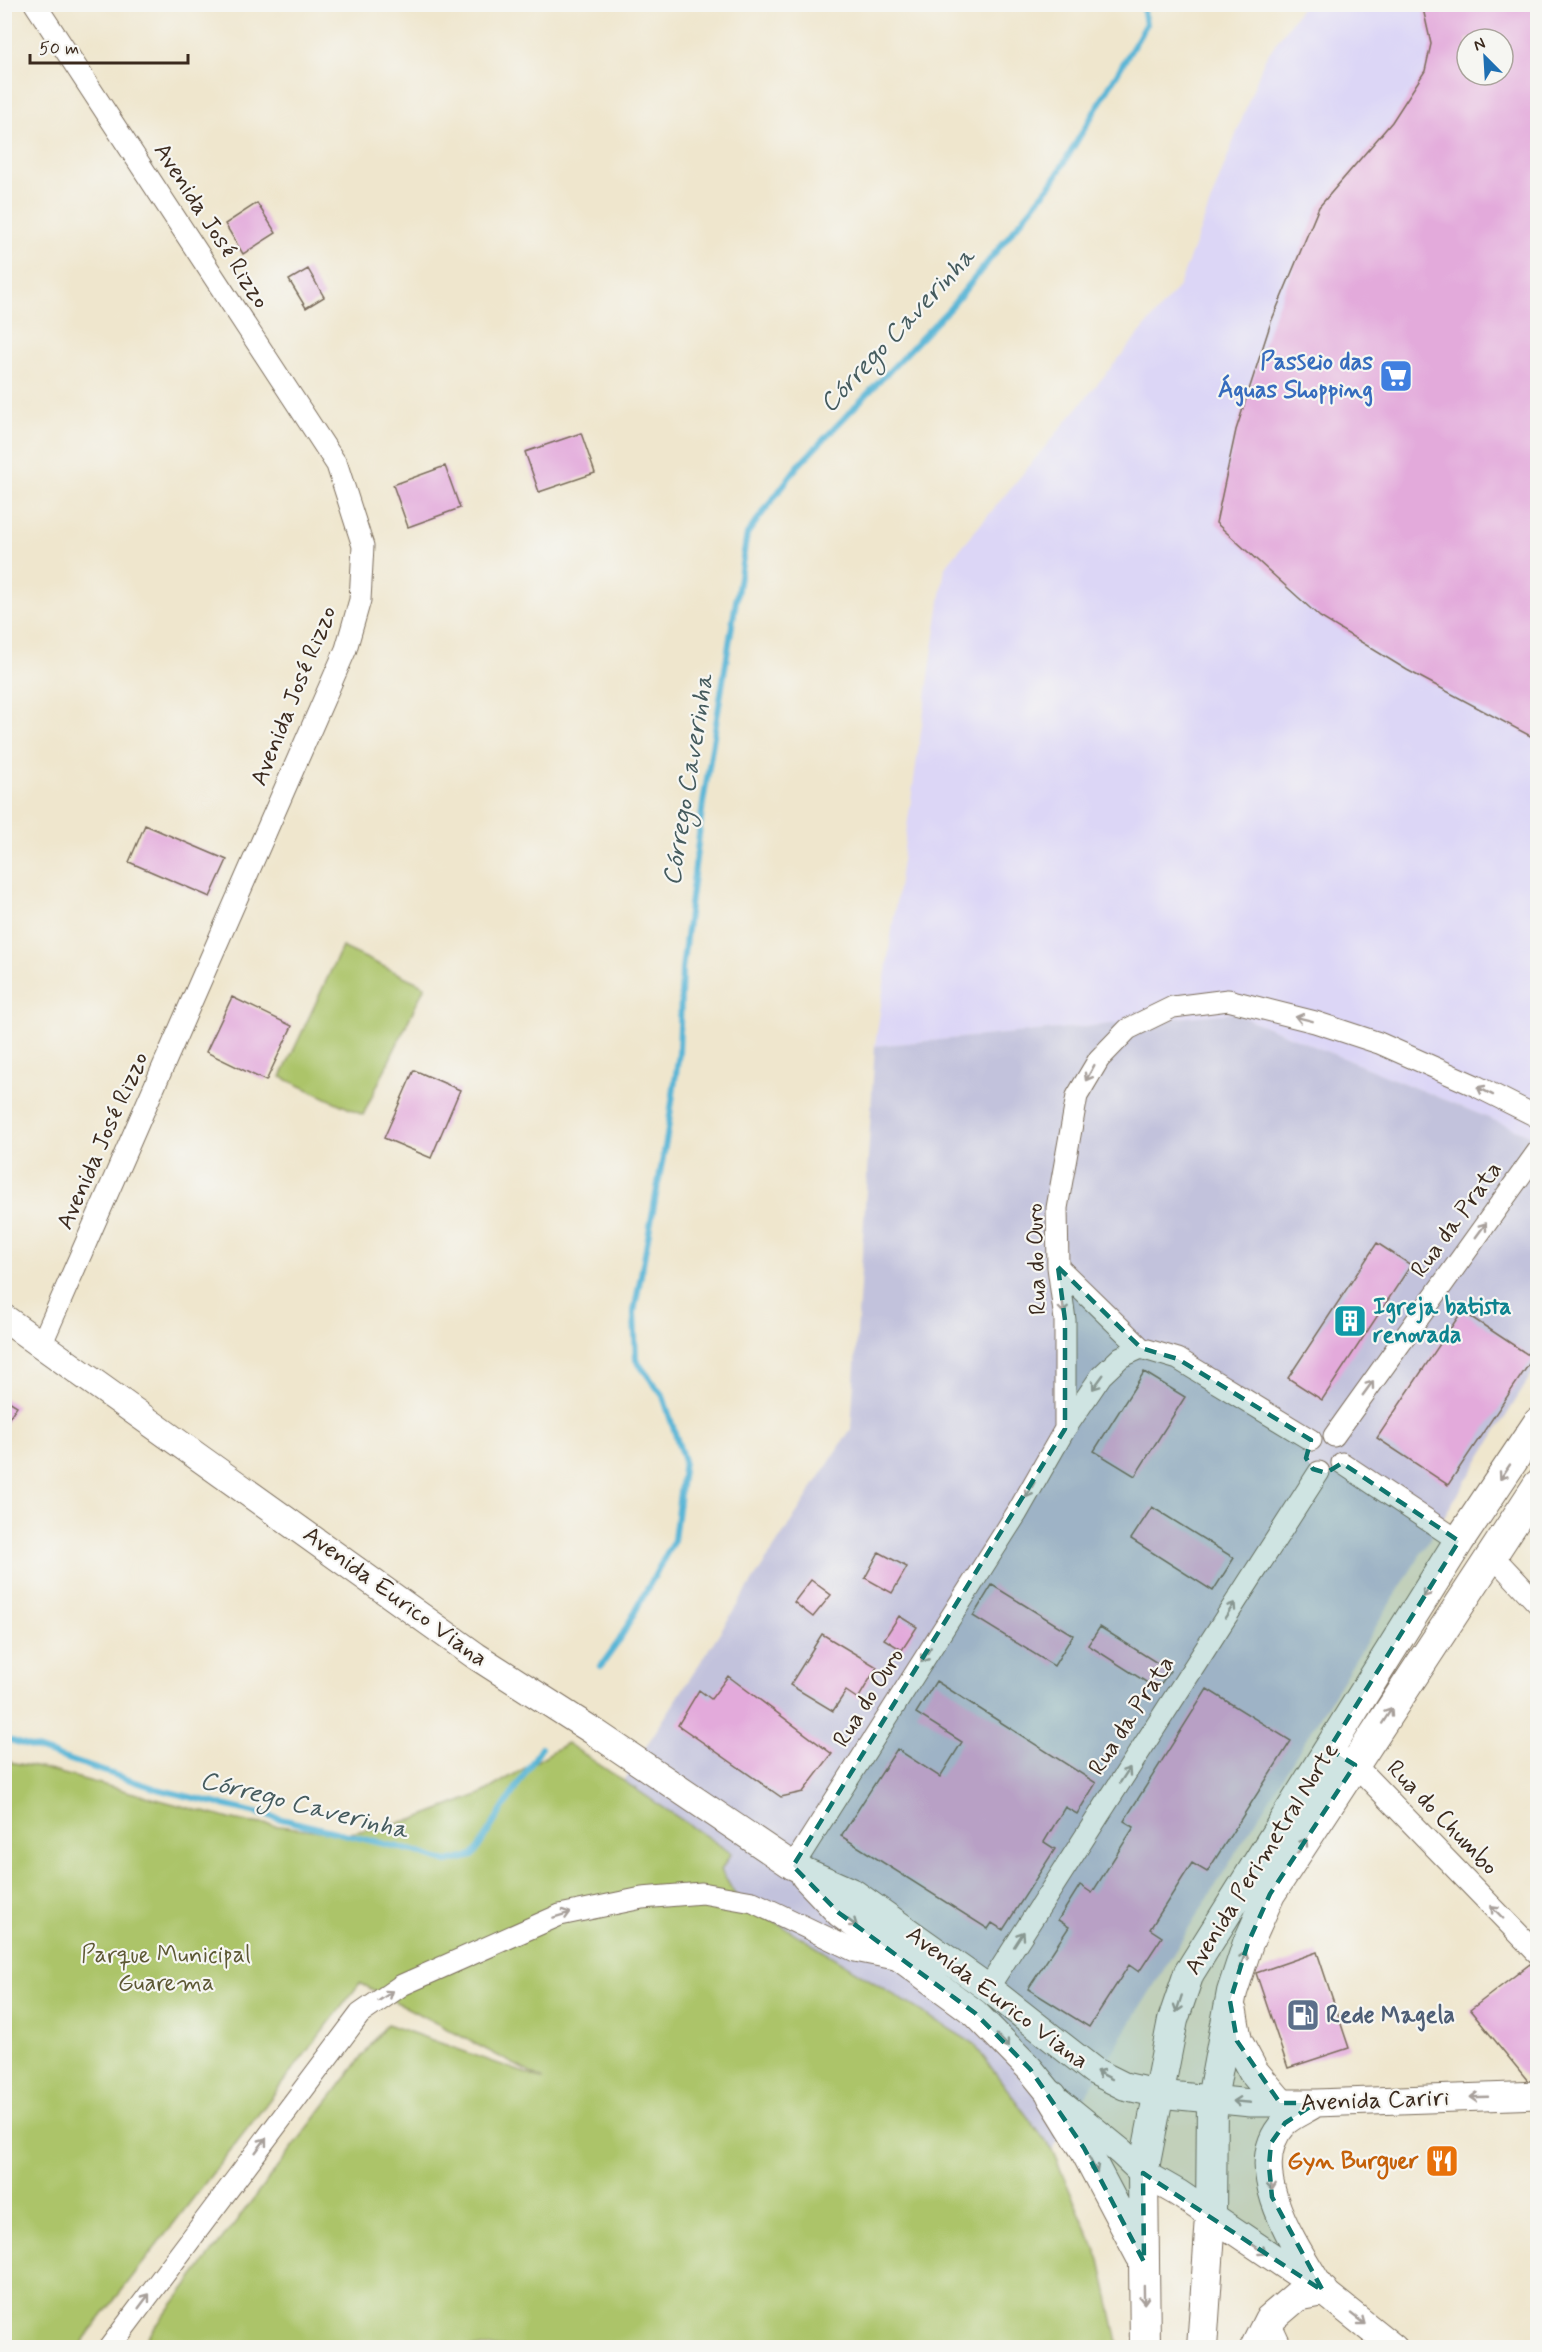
<svg xmlns="http://www.w3.org/2000/svg" width="1542" height="2352" viewBox="0 0 1542 2352" font-family="Mynerve,sans-serif">
  <style>
    .built { fill: #dcd6f6; fill-rule: evenodd }
    .industrial { fill: #c2c2dc }
    .green { fill: #acc469; stroke: #747744; stroke-width: 1.5 }
    .lines { fill: none; stroke-linecap: round; stroke-linejoin: round }
    .stream { stroke: #58b5d6; stroke-width: 6 }
    .building { fill: #e3aadb; fill-rule: evenodd }
    .minor-casing { stroke: #7a6c5b; stroke-width: 23 }
    .major-casing { stroke: #7a6c5b; stroke-width: 29 }
    .highway-casing { stroke: #7a6c5b; stroke-width: 32 }
    .minor { stroke: #fff; stroke-width: 21 }
    .major { stroke: #fff; stroke-width: 27 }
    .highway { stroke: #fff; stroke-width: 30 }
    .oneway { stroke: #a79f9a }
    .marked { fill: #0f766e; fill-opacity: 0.2; stroke: #0f766e; stroke-width: 4.5; stroke-dasharray: 12 8; stroke-linejoin: round }
    .labels { text-anchor: middle; dominant-baseline: central; stroke-width: 4.5; stroke-linejoin: round; paint-order: stroke }
    .street-label { font-size: 24px; fill: #3b2a1e; stroke: #f6f6f2 }
    .shop-label { font-size: 24px; font-weight: bold; fill: #366cbe; stroke: #f6f6f2; text-anchor: end }
    .culture-label { font-size: 24px; font-weight: bold; fill: #0d838f; stroke: #f6f6f2; text-anchor: start }
    .park-label { font-size: 24px; fill: #5d5834; stroke: #f6f6f2 }
    .service-label { font-size: 24px; font-weight: bold; fill: #4e5e75; stroke: #f6f6f2; text-anchor: start }
    .food-label { font-size: 24px; font-weight: bold; fill: #c56008; stroke: #f6f6f2; text-anchor: end }
    .water-label { font-size: 26px; font-style: italic; fill: #455b5e; stroke: #f6f6f2 }
  </style>
  <rect width="100%" height="100%" fill="#f6f6f2"/>
  <filter id="ink" filterUnits="userSpaceOnUse"><feTurbulence type="fractalNoise" baseFrequency=".0167" numOctaves="2"/><feDisplacementMap in="SourceGraphic" scale="12" xChannelSelector="R" yChannelSelector="G"/><feConvolveMatrix kernelMatrix="1 2 1 2 8 2 1 2 1" color-interpolation-filters="sRGB"/></filter>
  <filter id="wash" filterUnits="userSpaceOnUse"><feTurbulence type="fractalNoise" baseFrequency=".008" numOctaves="4" result="noise"/><feDisplacementMap in="SourceGraphic" scale="24" xChannelSelector="R" yChannelSelector="G"/><feGaussianBlur stdDeviation="1.35" result="paint"/><feColorMatrix in="noise" values="0 0 0 0 0 0 0 0 0 0 0 0 0 0 0 0 0 1.4 0 .05"/><feComposite in="paint" operator="in"/></filter>
  <g filter="url(#wash)">
    <rect width="100%" height="100%" fill="#efe6cd"/>
    <path class="built" d="M1303 5H1537V1138L1233 1013 875 1046 945 567 1179 286 1264 60ZM1467 39H1503V75H1467Z"/>
    <path class="industrial" d="M1233 1013 1537 1138V1366L1052 2150 974 2044 737 1898 721 1870 731 1853 623 1782 851 1429 875 1046Z"/>
    <path class="green" d="M342 947 425 986 363 1115 281 1077Z
      M567 1743 731 1853 721 1870 737 1898 974 2044 1052 2150 1100 2260 1119 2347H140L387 2024 544 2080 360 1983 85 2338 81 2347H5L4 1761 45 1769 237 1821 346 1834 415 1819 481 1794Z"/>
    <g class="lines">
      <path class="stream" d="M601 1666 619 1641 674 1540 684 1461 663 1396 636 1360 634 1312 667 1136 679 1053 682 969 703 803 747 534 797 467 951 307 1052 183 1146 25 1143 4
        M4 1738 157 1789 414 1851 447 1862 473 1856 541 1748"/>
    </g>
    <g id="blocks">
      <path class="building" d="M1422 4H1538V740L1407 670 1320 617 1216 523 1236 430 1271 322 1319 207 1392 122 1425 71 1431 44ZM1467 39H1503V75H1467Z
        M257 203 276 233 243 254 225 224Z
        M308 269 324 297 306 308 289 280Z
        M581 433 595 473 539 492 525 452Z
        M445 466 460 508 408 527 393 485Z
        M145 825 227 860 210 897 129 862Z
        M232 997 292 1026 266 1081 206 1052Z
        M414 1070 460 1090 431 1158 384 1138Z
        M1377 1243 1411 1265 1322 1400 1288 1378Z
        M1462 1311 1533 1358 1448 1485 1377 1438Z
        M1144 1372 1185 1397 1135 1476 1094 1451Z
        M4 1398 17 1406 4 1425Z
        M1152 1507 1234 1558 1213 1591 1131 1539Z
        M879 1552 907 1567 892 1593 865 1578Z
        M811 1580 831 1595 813 1617 794 1602Z
        M992 1585 1073 1635 1054 1666 973 1616Z
        M899 1616 917 1627 902 1650 884 1639Z
        M1100 1627 1170 1671 1157 1689 1088 1645Z
        M822 1634 877 1667 858 1699 846 1691 833 1711 790 1685Z
        M728 1676 832 1754 803 1792 781 1797 678 1725 699 1690 711 1699Z
        M936 1681 1096 1783 1077 1814 1065 1807 1044 1842 1055 1849 1003 1930 992 1923 988 1929 841 1836 897 1749 940 1777 962 1742 916 1713Z
        M1207 1689 1291 1741 1207 1872 1192 1863 1150 1929 1162 1937 1139 1972 1129 1965 1089 2027 1028 1989 1069 1927 1058 1920 1080 1885 1092 1893 1134 1827 1124 1821Z
        M1317 1952 1349 2048 1288 2068 1256 1973Z
        M1530 1964 1538 1973V2081H1528L1470 2010Z"/>
    </g>
  </g>
  <g filter="url(#ink)">
    <use href="#blocks" fill-opacity="0" stroke="#7a6c5b" stroke-width="1.5"/>
    <g class="lines">
      <g class="minor-casing">
        <path id="minor" d="M35 4 337 465 363 546 360 600 346 649 42 1343
          M1058 1267 1141 1348
          M1065 1429 1101 1376 1121 1357 1141 1348 1178 1359 1311 1440
          M1334 1436 1538 1151
          M1342 1463 1459 1541
          M1492 1555 1538 1604
          M1344 1758 1355 1765 1538 1954
          M793 1866 1017 1513 1065 1429V1320L1058 1267 1057 1208 1077 1096 1099 1059 1128 1029 1173 1007 1228 1000 1315 1022 1379 1043 1476 1086 1538 1117
          M988 1988 1319 1472
          M1269 2320 1282 2348
          M109 2348 360 2014 402 1985 560 1915 642 1898 702 1893 753 1902 855 1951 900 1960"/>
      </g>
      <g class="major-casing">
        <path id="major" d="M4 1318 476 1656 593 1731 793 1866 854 1893 988 1988 1094 2071 1124 2086 1159 2094 1251 2103H1316L1538 2095
          M805 1877 839 1913 975 2013 1030 2069 1052 2096 1121 2152 1143 2173 1178 2193 1323 2291 1394 2348
          M1316 2103C1306 2110 1292 2115 1284 2123 1242 2167 1294 2244 1319 2285"/>
      </g>
      <g class="highway-casing">
        <path id="highway" d="M1232 2012 1237 2041 1253 2071 1280 2103
          M1052 2096 1084 2148 1141 2256
          M1145 2348 1143 2173 1173 2020 1189 1973 1459 1541 1538 1423
          M1202 2348 1211 2217 1212 2099 1232 1992 1248 1943 1270 1894 1538 1485
          M1255 2348 1269 2320 1297 2296 1323 2291"/>
      </g>
      <use href="#minor" class="minor"/>
      <use href="#major" class="major"/>
      <use href="#highway" class="highway"/>
    </g>
    <defs><path id="oneway-shaft" d="M-6 0H5M1.5-3L5.5 0L1.5 3" fill="none" stroke-width="1.6" stroke-linecap="round" stroke-linejoin="round" transform="scale(1.5)"/></defs>
    <g class="oneway">
      <use href="#oneway-shaft" transform="translate(1304 1019) rotate(-166)"/>
      <use href="#oneway-shaft" transform="translate(1090 1073) rotate(119)"/>
      <use href="#oneway-shaft" transform="translate(1485 1091) rotate(-153)"/>
      <use href="#oneway-shaft" transform="translate(1481 1230) rotate(-54)"/>
      <use href="#oneway-shaft" transform="translate(1063 1305) rotate(83)"/>
      <use href="#oneway-shaft" transform="translate(1098 1382) rotate(126)"/>
      <use href="#oneway-shaft" transform="translate(1368 1388) rotate(-54)"/>
      <use href="#oneway-shaft" transform="translate(1505 1472) rotate(124)"/>
      <use href="#oneway-shaft" transform="translate(1030 1490) rotate(120)"/>
      <use href="#oneway-shaft" transform="translate(1428 1590) rotate(122)"/>
      <use href="#oneway-shaft" transform="translate(1230 1610) rotate(-57)"/>
      <use href="#oneway-shaft" transform="translate(926 1655) rotate(122)"/>
      <use href="#oneway-shaft" transform="translate(1387 1716) rotate(-57)"/>
      <use href="#oneway-shaft" transform="translate(1125 1775) rotate(-57)"/>
      <use href="#oneway-shaft" transform="translate(1302 1846) rotate(-57)"/>
      <use href="#oneway-shaft" transform="translate(1497 1912) rotate(-134)"/>
      <use href="#oneway-shaft" transform="translate(562 1915) rotate(-17)"/>
      <use href="#oneway-shaft" transform="translate(850 1921) rotate(36)"/>
      <use href="#oneway-shaft" transform="translate(1019 1939) rotate(-57)"/>
      <use href="#oneway-shaft" transform="translate(1243 1960) rotate(-72)"/>
      <use href="#oneway-shaft" transform="translate(386 1996) rotate(-34)"/>
      <use href="#oneway-shaft" transform="translate(1179 2004) rotate(108)"/>
      <use href="#oneway-shaft" transform="translate(1003 2041) rotate(46)"/>
      <use href="#oneway-shaft" transform="translate(1104 2075) rotate(-153)"/>
      <use href="#oneway-shaft" transform="translate(1479 2097) rotate(178)"/>
      <use href="#oneway-shaft" transform="translate(1242 2102) rotate(-175)"/>
      <use href="#oneway-shaft" transform="translate(261 2145) rotate(-53)"/>
      <use href="#oneway-shaft" transform="translate(1093 2165) rotate(62)"/>
      <use href="#oneway-shaft" transform="translate(1271 2182) rotate(84)"/>
      <use href="#oneway-shaft" transform="translate(1259 2249) rotate(34)"/>
      <use href="#oneway-shaft" transform="translate(1144 2295) rotate(89)"/>
      <use href="#oneway-shaft" transform="translate(144 2301) rotate(-53)"/>
      <use href="#oneway-shaft" transform="translate(1358 2319) rotate(38)"/>
    </g>
  </g>
  <path class="marked" d="M1058 1267 1141 1348 1178 1359 1311 1440 1306 1458 1313 1469 1326 1473 1342 1463 1459 1541 1329 1749 1355 1765 1270 1894 1248 1943 1230 2001 1237 2041 1280 2103H1316L1285 2123 1271 2143 1269 2166 1272 2197 1323 2291 1143 2173 1144 2262 1084 2148 1030 2069 975 2013 839 1913 793 1866 1065 1429V1320Z"/>
  <defs>
    <g id="supermarket-square" transform="scale(1.725)"><rect x="-9" y="-9" width="18" height="18" rx="4" fill="#3f7fe0" stroke="#f6f6f2"/><path d="M-6-5.5h2.5l.6 2H6L4.5 2H-2.5L-4.4-4H-6ZM-1.5 3.2a1.3 1.3 0 1 0 .1 0ZM3 3.2a1.3 1.3 0 1 0 .1 0Z" fill="#fff"/></g>
    <g id="building-square" transform="scale(1.725)"><rect x="-9" y="-9" width="18" height="18" rx="4" fill="#0f9aa8" stroke="#f6f6f2"/><path d="M-4-6H4V6H1V3H-1V6H-4ZM-2.5-4.3h1.7v1.8h-1.7ZM.8-4.3h1.7v1.8H.8ZM-2.5-1h1.7V.8h-1.7ZM.8-1h1.7V.8H.8Z" fill="#fff"/></g>
    <g id="fuel-square" transform="scale(1.725)"><rect x="-9" y="-9" width="18" height="18" rx="4" fill="#5c6f8a" stroke="#f6f6f2"/><path d="M-5.5-6h7V0h2V4h1.3V-2.5L3-4.5l.8-.8L6-3V5H2.5V1h-1V6h-7ZM-4.2-4.7v3.2H.2V-4.7Z" fill="#fff"/></g>
    <g id="restaurant-square" transform="scale(1.725)"><rect x="-9" y="-9" width="18" height="18" rx="4" fill="#e8710a" stroke="#f6f6f2"/><path d="M-5-6h1v4h1v-4h1v4h1v-4h1v5L-1.5 .5V6h-2V.5L-5-1ZM5-6V6H3V1.5H1.5Q1.5-4 5-6Z" fill="#fff"/></g>
  </defs>
  <g fill-rule="evenodd">
    <use href="#supermarket-square" x="1396" y="376"/>
    <use href="#building-square" x="1350" y="1321"/>
    <use href="#fuel-square" x="1303" y="2015"/>
    <use href="#restaurant-square" x="1442" y="2161"/>
  </g>
  <g class="labels">
    <g class="street-label">
      <text transform="translate(211 226) rotate(57)">Avenida José Rizzo</text>
      <text transform="translate(294 696) rotate(-68)">Avenida José Rizzo</text>
      <text transform="translate(103 1141) rotate(-66)">Avenida José Rizzo</text>
      <text transform="translate(1457 1220) rotate(-54)">Rua da Prata</text>
      <text transform="translate(1037 1259) rotate(-92)">Rua do Ouro</text>
      <text transform="translate(395 1597) rotate(36)">Avenida Eurico Viana</text>
      <text transform="translate(869 1698) rotate(-58)">Rua do Ouro</text>
      <text transform="translate(1132 1716) rotate(-57)">Rua da Prata</text>
      <text transform="translate(1442 1818) rotate(46)">Rua do Chumbo</text>
      <text transform="translate(1262 1859) rotate(-58)">Avenida Perimetral Norte</text>
      <text transform="translate(997 1998) rotate(37)">Avenida Eurico Viana</text>
      <text transform="translate(1375 2101) rotate(-2)">Avenida Cariri</text>
    </g>
    <g class="shop-label">
      <text x="1373" y="362">Passeio das<tspan x="1373" dy="28">Águas Shopping</tspan></text>
    </g>
    <g class="culture-label">
      <text x="1373" y="1307">Igreja batista<tspan x="1373" dy="28">renovada</tspan></text>
    </g>
    <g class="park-label">
      <text x="166" y="1955">Parque Municipal<tspan x="166" dy="28">Guarema</tspan></text>
    </g>
    <g class="service-label">
      <text x="1326" y="2015">Rede Magela</text>
    </g>
    <g class="food-label">
      <text x="1419" y="2161">Gyn Burguer</text>
    </g>
    <g class="water-label">
      <text transform="translate(898 331) rotate(-47)">Córrego Caverinha</text>
      <text transform="translate(689 780) rotate(-81)">Córrego Caverinha</text>
      <text transform="translate(304 1806) rotate(14)">Córrego Caverinha</text>
    </g>
  </g>
  <rect width="1542" height="2352" fill="none" stroke="#f6f6f2" stroke-width="24"/>
  <g transform="translate(1485 57) rotate(336)"><circle r="28" fill="#f6f6f2" stroke="#aba49d" stroke-width="1.5"/>
  <path d="M0-4.5L10 22L0 15L-10 22Z" fill="#1f6fb2"/>
  <text y="-9" font-size="16" font-weight="bold" text-anchor="middle" fill="#3b2a1e">N</text>
  </g>
  <path d="M30 54v9h158v-9" fill="none" stroke="#3b2a1e" stroke-width="3"/>
  <text x="39" y="54" font-size="18" fill="#3b2a1e" stroke="#f6f6f2" stroke-width="4.5" paint-order="stroke">50 m</text>
</svg>
